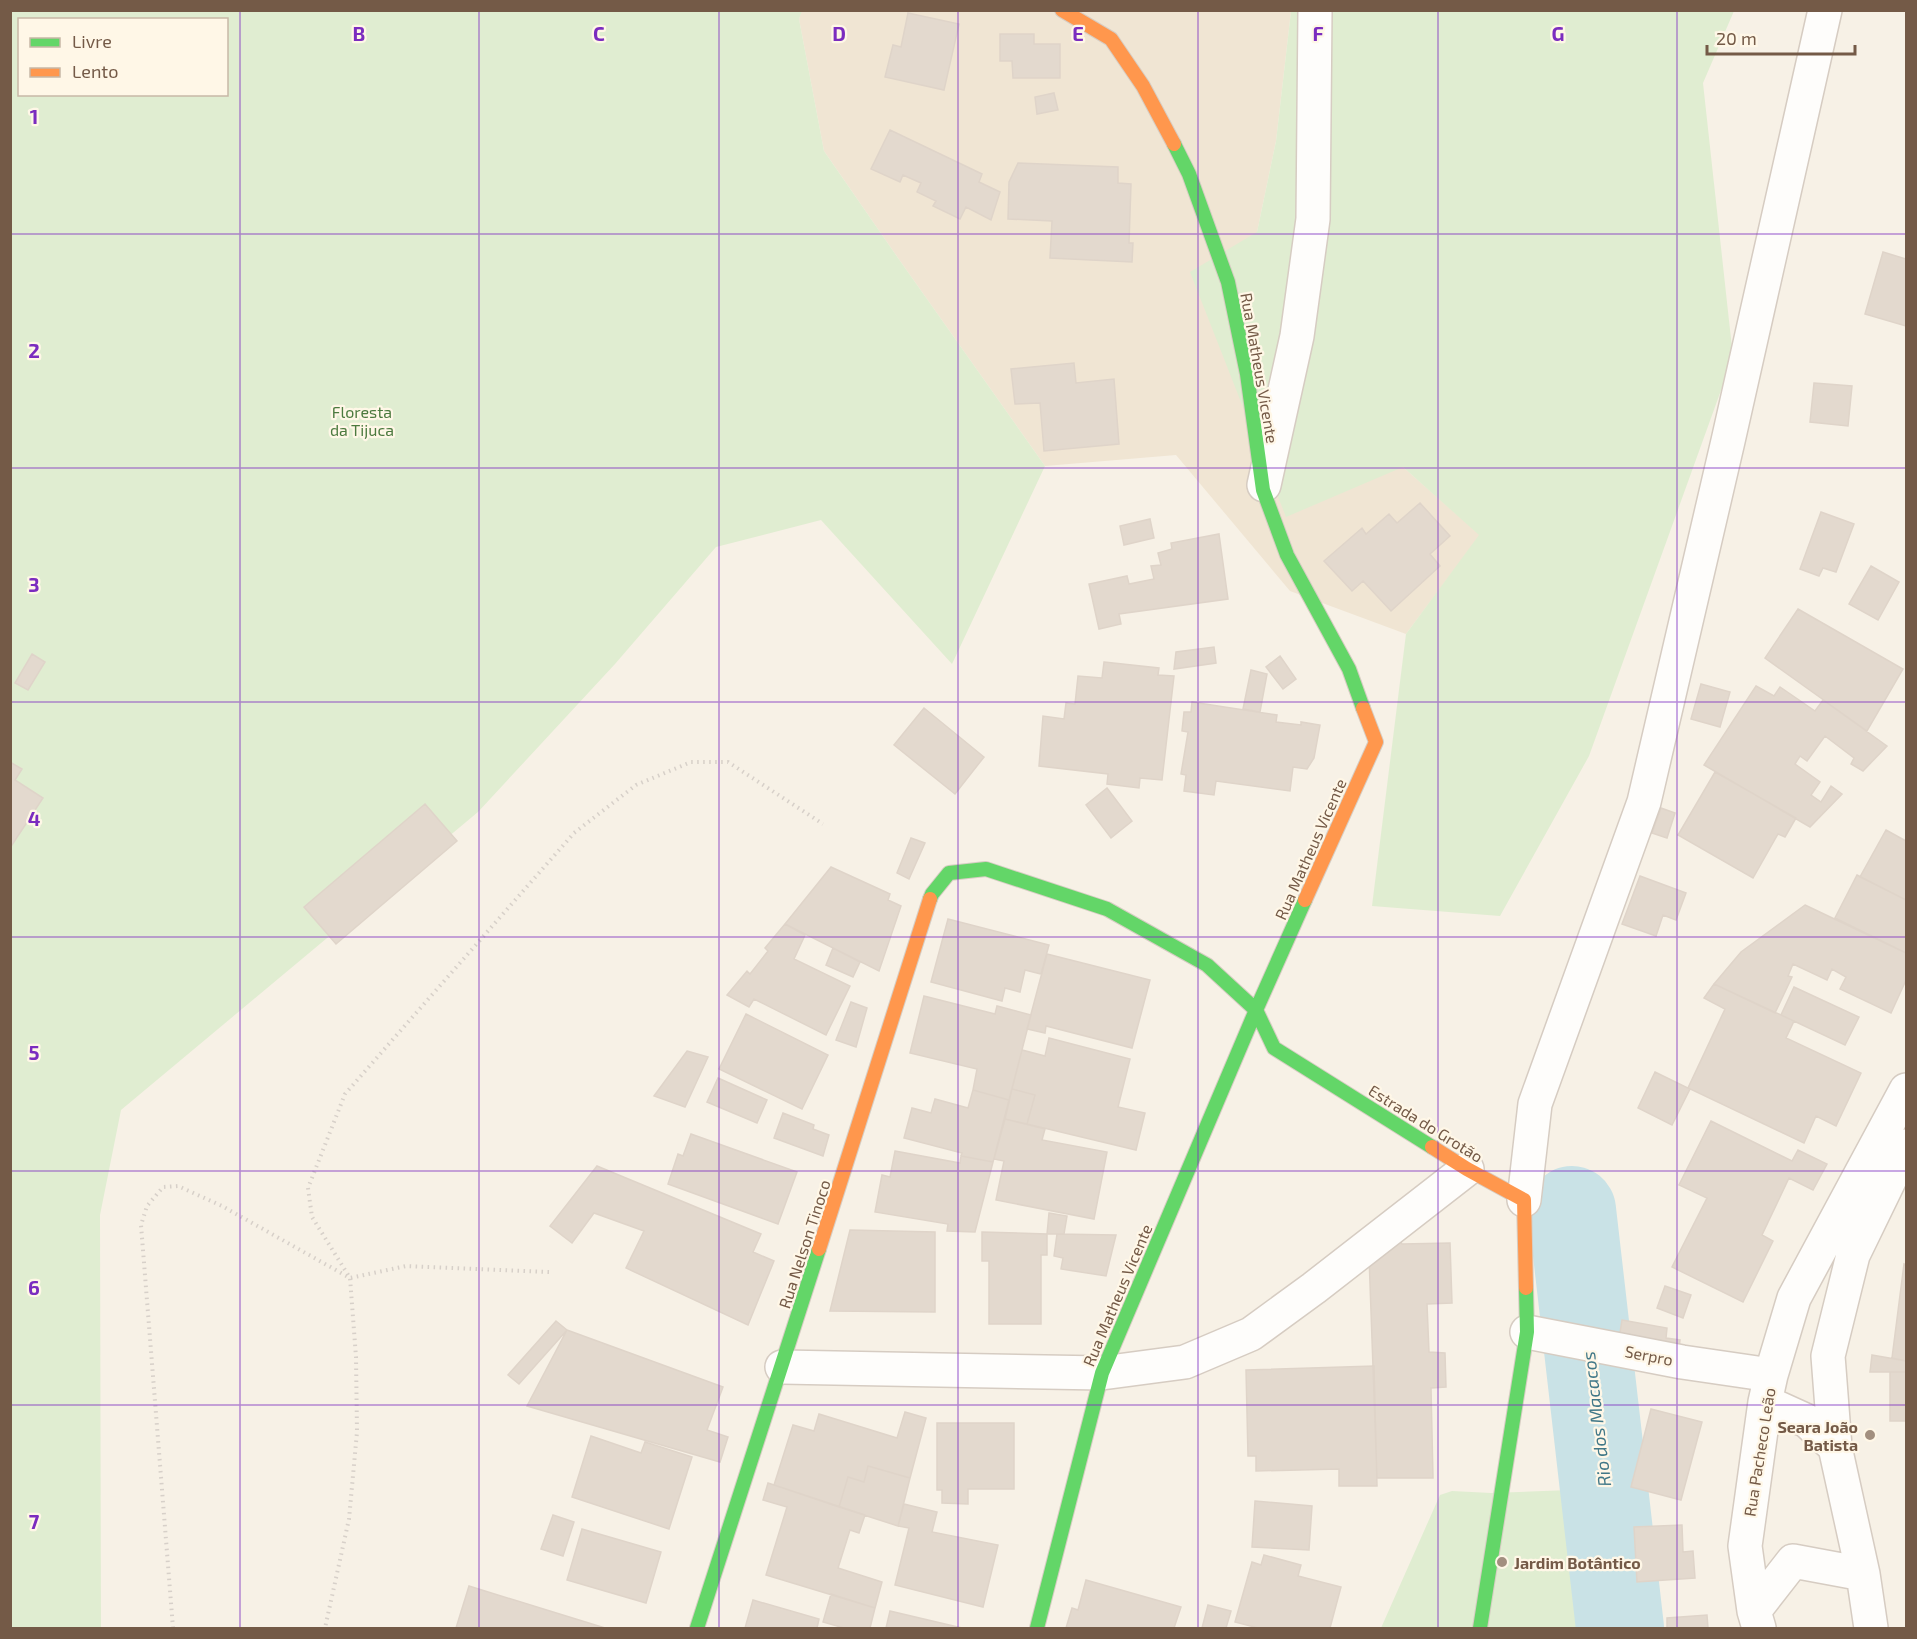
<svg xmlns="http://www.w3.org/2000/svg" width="1917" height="1639" viewBox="0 0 1917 1639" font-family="'Exo 2',sans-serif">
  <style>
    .residential { fill: #f0e5d3 }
    .green { fill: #e0edd1; fill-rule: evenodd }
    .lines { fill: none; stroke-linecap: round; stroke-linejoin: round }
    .river { stroke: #c9e2e6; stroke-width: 88 }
    .building { fill: #e3d9ce; stroke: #dfd4c9; stroke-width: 1.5 }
    .street-casing { stroke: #d6ccc2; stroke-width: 36 }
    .fast-casing { stroke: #d7cdc3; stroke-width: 16 }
    .slow-casing { stroke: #d7cdc3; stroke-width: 16 }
    .path { stroke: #d7d0c9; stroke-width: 4; stroke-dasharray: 1.5 4.5; stroke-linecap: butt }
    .street { stroke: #fefdfb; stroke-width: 33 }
    .fast { stroke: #63d668; stroke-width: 14 }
    .slow { stroke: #ff974d; stroke-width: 14 }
    .grid { fill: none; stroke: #7b2cbf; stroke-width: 1.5; stroke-opacity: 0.55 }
    .poi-dot { fill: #a28f7f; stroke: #fff7e7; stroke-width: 2 }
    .labels { text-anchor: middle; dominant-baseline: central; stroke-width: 4.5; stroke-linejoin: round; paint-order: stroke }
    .street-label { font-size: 16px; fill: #745a47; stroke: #fff7e7 }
    .park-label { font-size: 16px; fill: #4c7a3f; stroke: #fff7e7 }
    .poi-label { font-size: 16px; font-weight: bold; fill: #745a47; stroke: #fff7e7; text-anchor: end }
    .water-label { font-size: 18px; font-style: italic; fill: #417888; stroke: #fff7e7 }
    .grid-label { font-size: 20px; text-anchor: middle; font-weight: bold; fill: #7b2cbf; stroke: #fff7e7; stroke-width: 4.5; stroke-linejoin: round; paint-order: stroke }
  </style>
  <rect width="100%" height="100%" fill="#f7f1e6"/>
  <path class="residential" d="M802 10 1291 11 1276 141 1257 232 1403 467 1480 535 1406 634 1290 591 1176 455 1045 466 898 258 824 151 799 19Z"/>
  <path class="green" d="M11 11H802L799 19 824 151 898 258 1045 466 952 664 821 520 716 547 615 664 478 812 121 1110 100 1215 101 1628H11ZM20 20H226V94H20Z
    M1291 11H1734L1703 83 1733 357 1589 756 1500 916 1372 906 1406 634 1479 535 1403 467 1286 517 1190 272 1257 232 1276 141Z
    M1570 1490 1588 1495 1600 1628H1381L1440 1495 1452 1491 1491 1493Z"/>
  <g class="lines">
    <path class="river" d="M1572 1210 1620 1628"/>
  </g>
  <path class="building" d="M908 13 959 24 944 90 885 77 893 45 901 47Z
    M1000 34H1034V44H1060V78H1013L1012 61H1000Z
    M1054 93 1058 110 1037 114 1035 97Z
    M890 130 982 174 979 182 1000 192 991 220 966 207 960 219 933 206 936 201 917 192 921 183 903 175 900 182 871 169Z
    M1018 163 1118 167V183L1131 184 1129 243H1133L1132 262 1050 258 1052 221 1008 219 1009 182Z
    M1883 252 1906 259V326L1865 314Z
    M1074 363 1076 383 1114 379 1119 444 1044 451 1040 403 1015 404 1011 369Z
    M1814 383 1852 386 1848 426 1810 422Z
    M1420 503 1450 536 1430 554 1440 566 1391 611 1363 581 1352 591 1324 561 1362 528 1366 534 1389 514 1397 523Z
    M1821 512 1854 524 1836 572 1823 568 1819 576 1800 569Z
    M1150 519 1154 538 1124 545 1120 526Z
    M1219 534 1228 599 1119 614 1121 624 1099 629 1089 584 1127 576 1129 584 1154 579 1151 566 1161 565 1158 553 1172 549 1171 543Z
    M1871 566 1899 582 1878 620 1849 604Z
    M1798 609 1903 669 1867 731 1765 658Z
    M1214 647 1216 663 1174 669 1176 652Z
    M32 654 45 662 28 690 15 683Z
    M1280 656 1296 679 1283 689 1266 667Z
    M1104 662 1159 668 1158 675 1174 676 1162 780 1140 778 1139 788 1107 784 1108 774 1039 766 1043 716 1064 719 1066 703 1075 704 1078 676 1102 678Z
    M1251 670 1267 674 1260 712 1243 709Z
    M1701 684 1730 692 1720 727 1691 719Z
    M1756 686 1774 696 1780 687 1815 711 1823 700 1887 746 1863 771 1851 764 1854 758 1825 736 1807 761 1800 756 1795 764 1820 782 1811 795 1821 802 1831 786 1842 794 1810 827 1704 765Z
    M1192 702 1277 715 1276 722 1301 725V722L1320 725 1314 758 1307 769 1293 767 1290 791 1216 781 1214 795 1184 791 1186 775 1181 774 1188 732 1182 731 1184 712H1191Z
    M924 708 984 757 955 794 894 745Z
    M10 762 22 769 15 780 43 798 10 848Z
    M1715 772 1796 818 1785 837 1778 834 1753 878 1678 835Z
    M1107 788 1132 821 1111 838 1086 805Z
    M425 804 457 841 336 944 304 907Z
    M1661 808 1675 813 1667 838 1652 833Z
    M1886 830 1906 841V900L1860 877Z
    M911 838 925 843 909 879 897 873Z
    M831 867 890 894 888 900 901 906 879 971 785 924Z
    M1857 875 1906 900V953L1835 918Z
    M1640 876 1686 893 1676 920 1663 915 1656 936 1622 924Z
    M1805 905 1906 953V980L1891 1013 1840 989 1846 977 1832 969 1827 980 1793 964 1788 976 1792 977 1775 1013 1714 984 1741 952Z
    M948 919 1049 945 1041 974 1025 970 1020 992 1005 988 1002 1001 931 982Z
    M785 924 805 935 794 959 850 986 826 1035 754 999 749 1007 727 995 747 971 750 974 768 951 765 948Z
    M833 948 860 962 853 977 826 965Z
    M1047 954 1150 980 1132 1048 1046 1026 1045 1033 1027 1029Z
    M1714 984 1794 1021 1786 1038 1861 1073 1836 1126 1816 1116 1804 1143 1688 1088 1725 1009 1704 998Z
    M1794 987 1859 1017 1845 1045 1781 1015Z
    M924 996 995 1014 997 1006 1031 1015 1009 1100 973 1090 977 1069 910 1053Z
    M851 1002 867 1008 856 1047 836 1040Z
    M746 1014 828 1055 802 1109 719 1069Z
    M1049 1038 1130 1059 1118 1107 1145 1113 1136 1150 1027 1124 1035 1095 1012 1089 1022 1050 1045 1056Z
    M687 1051 708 1057 685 1107 654 1096Z
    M1655 1072 1690 1089 1672 1125 1638 1108Z
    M718 1078 767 1100 757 1123 707 1102Z
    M1012 1089 1035 1095 1027 1124 1005 1119Z
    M973 1090 1009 1100 993 1162 961 1156 962 1153 904 1138 912 1108 931 1113 935 1099 968 1108Z
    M783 1113 814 1125 813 1129 829 1135 823 1156 774 1138Z
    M1005 1119 1045 1129 1042 1140 1107 1152 1094 1219 996 1200 1004 1161 994 1159Z
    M1711 1121 1792 1161 1798 1150 1827 1164 1813 1190 1789 1178 1762 1235 1773 1241 1743 1302 1672 1267 1707 1198 1679 1185Z
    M691 1134 797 1172 778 1224 668 1184 678 1154 683 1156Z
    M895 1151 960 1163 961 1156 993 1162 975 1232 947 1231 948 1224 875 1212 882 1175 890 1177Z
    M597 1166 761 1234 753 1252 774 1261 748 1325 626 1268 644 1231 594 1213 572 1243 550 1226Z
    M1049 1213 1067 1216 1064 1234H1047Z
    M850 1230 935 1232V1312L830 1311Z
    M982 1232 1047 1234V1255H1041V1324H989V1261H982Z
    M1057 1234 1116 1235 1106 1276 1061 1269 1063 1258 1054 1256Z
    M1401 1242 1402 1244 1450 1243 1452 1303 1427 1304 1429 1352 1445 1353 1446 1387 1431 1388 1433 1478H1377L1369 1256Z
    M1906 1259V1361L1892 1358 1904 1264 1906 1265Z
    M1665 1286 1691 1295 1683 1318 1657 1308Z
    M1622 1320 1667 1328 1666 1338 1680 1340 1679 1349 1619 1339Z
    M556 1321 567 1330 519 1384 508 1375Z
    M567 1330 723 1387 707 1430 728 1437 720 1462 527 1406Z
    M1872 1355 1906 1361V1372H1870Z
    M1374 1366 1377 1486H1339V1469L1256 1471V1456H1248L1246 1370Z
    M1890 1372H1906V1421H1890Z
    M1651 1409 1702 1422 1681 1500 1631 1487Z
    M905 1412 926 1418 910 1478 868 1466 864 1482 848 1477 839 1507 774 1485 793 1425 814 1431 819 1414 897 1438Z
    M937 1423H1014V1489H968V1504L942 1503V1490H937Z
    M591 1436 641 1453 645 1442 692 1457 669 1529 572 1497Z
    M868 1466 910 1478 898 1526 839 1507 848 1477 864 1482Z
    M768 1483 865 1515 859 1533 850 1530 838 1568 882 1582 875 1608 766 1575 787 1507 763 1500Z
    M1255 1501 1312 1506 1309 1550 1252 1547Z
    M904 1504 937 1512 932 1532 998 1545 983 1607 895 1585 909 1528 898 1526Z
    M553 1515 574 1522 563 1556 541 1549Z
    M1682 1525 1683 1552 1693 1551 1695 1578 1637 1582 1634 1527Z
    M582 1529 661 1552 646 1603 567 1580Z
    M1264 1555 1301 1565 1298 1576 1341 1587 1330 1628H1258L1235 1622 1252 1562 1261 1565Z
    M1086 1580 1181 1607 1174 1628H1066L1072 1608 1078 1610Z
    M469 1586 605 1628H456Z
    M831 1594 875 1608 870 1628H844L823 1622Z
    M753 1600 819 1619 817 1628H745Z
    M1208 1605 1231 1611 1226 1628H1202Z
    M890 1611 962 1628H886Z
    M1707 1615 1708 1628H1667V1618Z"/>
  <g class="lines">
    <g class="street-casing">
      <path id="street" d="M1264 485 1297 336 1313 219 1315 10
        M1524 1200 1535 1104 1644 802 1728 441 1825 10
        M1527 1332 1682 1362 1771 1375
        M782 1367 1102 1373 1185 1362 1251 1334 1314 1288 1467 1169
        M1765 1402 1807 1421 1835 1447
        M1754 1611 1793 1561 1863 1574
        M1759 1628 1754 1611 1745 1546 1765 1402 1771 1375 1794 1298 1906 1090
        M1871 1628 1863 1574 1835 1447 1828 1356 1853 1255 1906 1146"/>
    </g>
    <g class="fast-casing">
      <path id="fast" d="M1174 144 1189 174 1228 282 1247 374 1263 490 1287 555 1349 669 1363 708
        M930 899 932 894 949 873 986 869 1107 909 1207 965 1256 1010 1274 1048 1432 1147
        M697 1628 819 1249
        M1037 1628 1102 1373 1256 1010 1305 900
        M1480 1628 1527 1332 1526 1288"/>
    </g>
    <g class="slow-casing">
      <path id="slow" d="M1062 10 1111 39 1143 86 1174 144
        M1305 900 1376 742 1363 708
        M1432 1147 1467 1169 1524 1200 1526 1288
        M819 1249 930 899"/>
    </g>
    <path class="path" d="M549 1272 406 1266 350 1278 312 1217 308 1188 345 1094 574 833 636 785 691 762H728L823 824
      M173 1628 141 1225 147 1206 163 1187 178 1186 222 1206 350 1278 356 1357 357 1432 349 1519 325 1628"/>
    <use href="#street" class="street"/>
    <use href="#fast" class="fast"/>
    <use href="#slow" class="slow"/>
  </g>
  <path class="grid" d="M240 10V1628M479 10V1628M719 10V1628M958 10V1628M1198 10V1628M1438 10V1628M1677 10V1628M10 234H1906M10 468H1906M10 702H1906M10 937H1906M10 1171H1906M10 1405H1906"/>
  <g class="poi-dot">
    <circle cx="1870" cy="1435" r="6"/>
    <circle cx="1502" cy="1562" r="6"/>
  </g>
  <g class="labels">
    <g class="street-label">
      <text transform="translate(1260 368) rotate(80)">Rua Matheus Vicente</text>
      <text transform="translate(1310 849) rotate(-66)">Rua Matheus Vicente</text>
      <text transform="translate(1426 1123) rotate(32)">Estrada do Grotão</text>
      <text transform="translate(804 1244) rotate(-72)">Rua Nelson Tinoco</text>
      <text transform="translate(1117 1295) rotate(-67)">Rua Matheus Vicente</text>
      <text transform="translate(1649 1355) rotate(11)">Serpro</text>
      <text transform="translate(1759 1452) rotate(-81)">Rua Pacheco Leão</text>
    </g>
    <g class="park-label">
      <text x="362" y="411">Floresta<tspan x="362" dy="18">da Tijuca</tspan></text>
    </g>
    <g class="poi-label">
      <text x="1858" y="1426">Seara João<tspan x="1858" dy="18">Batista</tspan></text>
      <text x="1514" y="1562" text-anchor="start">Jardim Botântico</text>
    </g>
    <g class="water-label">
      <text transform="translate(1596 1419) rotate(-97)">Rio dos Macacos</text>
    </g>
  </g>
  <g class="grid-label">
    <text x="359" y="41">B</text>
    <text x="599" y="41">C</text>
    <text x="839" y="41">D</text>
    <text x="1078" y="41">E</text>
    <text x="1318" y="41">F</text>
    <text x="1558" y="41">G</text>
    <text x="34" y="124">1</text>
    <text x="34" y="358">2</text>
    <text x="34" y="592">3</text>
    <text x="34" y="826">4</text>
    <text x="34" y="1060">5</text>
    <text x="34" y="1295">6</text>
    <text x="34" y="1529">7</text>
  </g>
  <rect width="1917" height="1639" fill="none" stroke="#745a47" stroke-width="24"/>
  <rect x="18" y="18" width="210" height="78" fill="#fff7e7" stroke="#c7b8a7" stroke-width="1.5"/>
  <rect x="30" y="38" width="30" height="9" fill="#63d668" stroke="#c7b8a7" stroke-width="1.5"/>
  <text x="72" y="48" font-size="18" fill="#745a47">Livre</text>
  <rect x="30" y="68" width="30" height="9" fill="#ff974d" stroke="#c7b8a7" stroke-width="1.5"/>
  <text x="72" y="78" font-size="18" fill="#745a47">Lento</text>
  <path d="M1707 45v9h148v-9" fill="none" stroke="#745a47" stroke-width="3"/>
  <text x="1716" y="45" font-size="18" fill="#745a47" stroke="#fff7e7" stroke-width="4.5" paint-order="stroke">20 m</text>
</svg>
